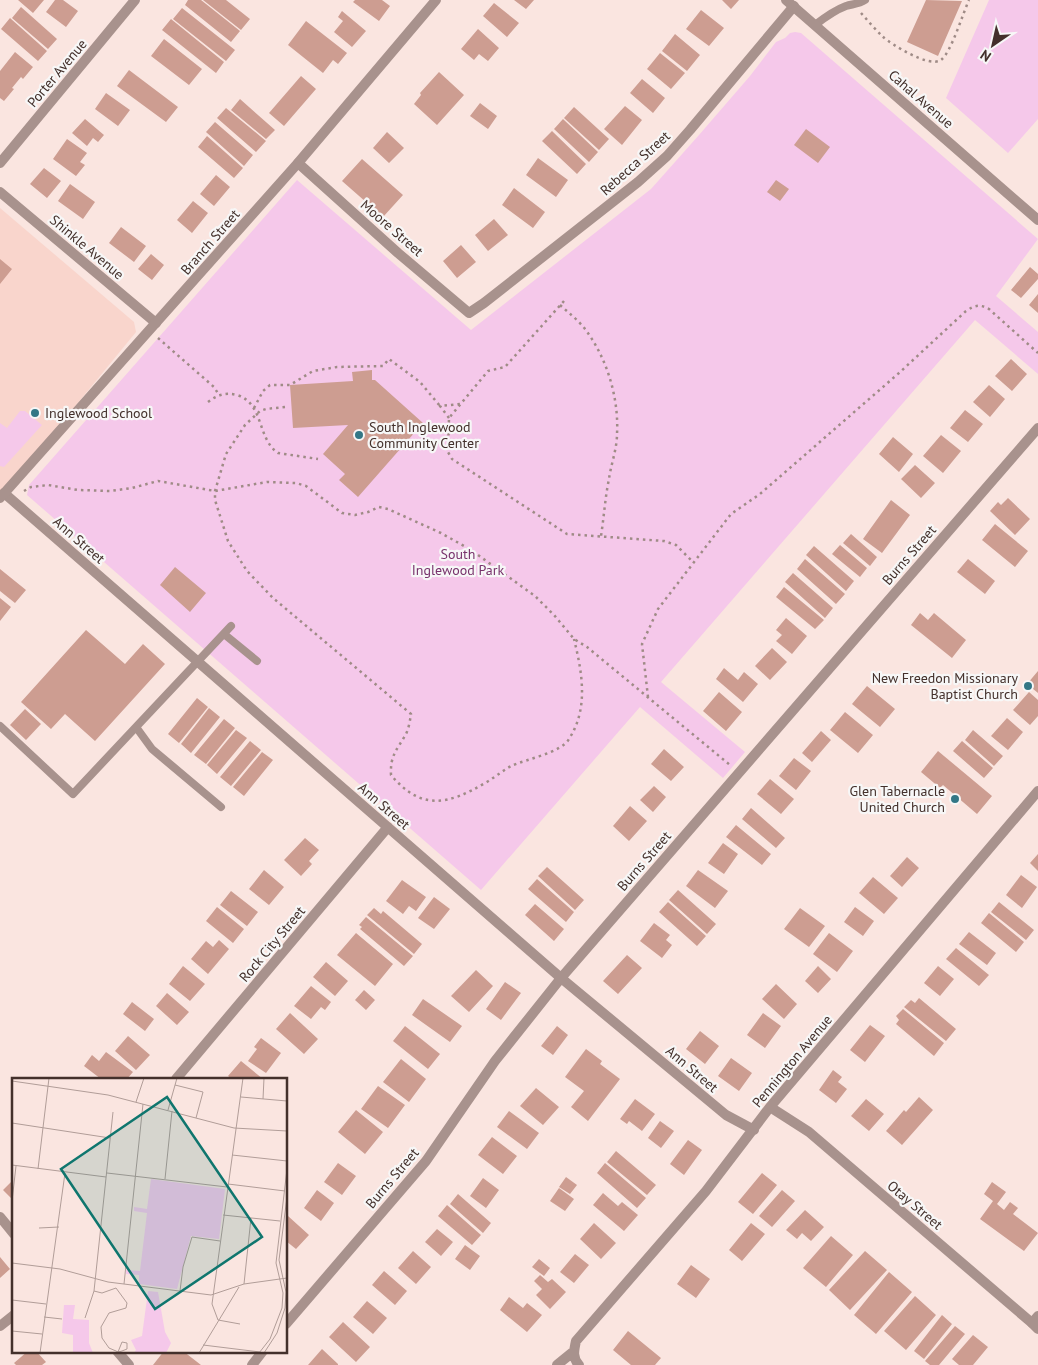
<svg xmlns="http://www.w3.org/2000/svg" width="1038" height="1365" viewBox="0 0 1038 1365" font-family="'PT Sans',sans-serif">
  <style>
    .built { fill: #f9d5cc }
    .green { fill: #f5c8ea }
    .building { fill: #cd9d91 }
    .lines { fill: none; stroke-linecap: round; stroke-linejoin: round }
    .path { stroke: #9f8b86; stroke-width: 2.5; stroke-dasharray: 2.5 4; stroke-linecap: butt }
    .service { stroke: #a8928d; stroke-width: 8 }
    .minor { stroke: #a8928d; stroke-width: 10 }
    .tertiary { stroke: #a8928d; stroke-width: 10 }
    .poi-dot { fill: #337786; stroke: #f7f7f7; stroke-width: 2 }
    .labels { text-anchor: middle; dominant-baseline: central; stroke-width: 4.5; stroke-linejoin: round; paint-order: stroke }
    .street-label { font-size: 14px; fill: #43302b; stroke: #f7f7f7 }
    .poi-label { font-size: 14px; fill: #43302b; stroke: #f7f7f7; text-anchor: start }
    .park-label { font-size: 14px; fill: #78326c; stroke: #f7f7f7 }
    .inset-road { fill: none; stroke: #b19d98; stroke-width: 1 }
    .view { fill: #0f766e; fill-opacity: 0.15; stroke: #0f766e; stroke-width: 2.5 }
    .inset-edge { fill: none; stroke: #43302b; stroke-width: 2.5 }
  </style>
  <rect width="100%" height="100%" fill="#fae5e0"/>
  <path class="built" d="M0 208 134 322 136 332 0 498Z"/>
  <path class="green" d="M989 0H1038V119L1008 153 946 98Z
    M795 32 801 33 1038 239 996 296 1038 332V374L975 320 661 682 745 752 723 778 640 707 481 890 27 495 29 485 297 180 471 330 651 189 699 135 750 76 776 42 785 38 790 33Z
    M20 411H25L42 425 4 467 0 466V423L7 428Z"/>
  <path class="building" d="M18 0H44L33 13Z
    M55 0H63L78 11 66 27 46 12Z
    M188 0H201L240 31 231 42 185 5Z
    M203 0H226L250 19 241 30Z
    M355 0H382L390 6 379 21 353 2Z
    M514 0H534L526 9Z
    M722 0H739L731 9Z
    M926 0 962 1 938 56 907 42Z
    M494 3 519 23 507 37 483 16Z
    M21 7 57 39 48 49 12 18Z
    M182 8 235 50 226 61 173 19Z
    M701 10 724 28 709 46 686 29Z
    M342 11 366 31 352 47 334 32 343 21 338 17Z
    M10 18 47 51 38 61 1 29Z
    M171 19 224 62 216 73 162 30Z
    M306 21 347 53 338 64 333 60 323 73 288 45Z
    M478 29 499 48 488 61 479 54 474 60 461 49Z
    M675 34 700 55 687 71 662 51Z
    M164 39 202 69 189 85 151 56Z
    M15 52 33 67 23 79 21 77 12 88 14 89 4 101 0 98V71Z
    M660 53 685 73 671 89 647 69Z
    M129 70 178 107 166 122 117 86Z
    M439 72 464 95 437 125 414 104 421 95 420 93Z
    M301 76 316 89 284 126 269 113Z
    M642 79 665 98 653 113 630 93Z
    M106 93 130 110 118 126 95 109Z
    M240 99 275 130 266 139 231 110Z
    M480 103 497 116 488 129 470 116Z
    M625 106 642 120 622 145 604 129Z
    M574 107 609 139 599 150 564 118Z
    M226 108 266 141 256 152 217 118Z
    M85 119 104 135 98 142 93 138 87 146 72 133Z
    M563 119 598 152 589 162 554 129Z
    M215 122 253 155 244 166 206 132Z
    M806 129 830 147 818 163 794 145Z
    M552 131 586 164 577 174 542 141Z
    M387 132 404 148 389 163 373 148Z
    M207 136 243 168 234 178 198 147Z
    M67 139 87 153 80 162 85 165 76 176 53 159Z
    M538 158 568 180 556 197 526 175Z
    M362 159 403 195 383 217 342 181Z
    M44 168 61 181 47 198 30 184Z
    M216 175 230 187 214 206 200 194Z
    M776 180 789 189 780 201 767 192Z
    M70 184 95 202 83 219 58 201Z
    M514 188 545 212 533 228 502 205Z
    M193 201 208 213 192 233 177 220Z
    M494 219 508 235 488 251 475 235Z
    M121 227 146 246 134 262 109 243Z
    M461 245 476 262 457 278 443 261Z
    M151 254 164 265 152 280 138 269Z
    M0 259 12 269 0 284Z
    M1030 267 1038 274V279L1021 298 1011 290Z
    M1038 294V313L1029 305Z
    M1011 359 1027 374 1012 391 995 376Z
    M372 370V380H375L423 423 358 497 339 480 345 474 323 454 348 425 293 428 290 385 353 381 352 372Z
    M989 385 1005 399 990 417 973 402Z
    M965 410 983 424 968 442 950 428Z
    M941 435 961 451 943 473 923 456Z
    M893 437 913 454 899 472 879 454Z
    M915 465 935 483 921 498 901 479Z
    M1008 498 1030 519 1015 535 990 511 998 502 1001 505Z
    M891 500 910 515 882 553 863 539Z
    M995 524 1028 551 1015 567 982 540Z
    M851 534 877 557 870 566 843 543Z
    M840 545 867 568 860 577 832 554Z
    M814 546 854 581 846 591 806 555Z
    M805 559 845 594 836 604 797 569Z
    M968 559 995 581 985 594 957 572Z
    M175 567 206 593 190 612 160 585Z
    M0 569 26 590 15 603 0 591Z
    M793 573 833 608 825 618 785 582Z
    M784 587 824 620 815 629 776 597Z
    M0 598 11 607 0 621Z
    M920 613 928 620 934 613 966 640 952 658 911 625Z
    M786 618 807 636 792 654 776 641 782 635 776 630Z
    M86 630 125 664 143 644 165 664 95 741 65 714 51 729 21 702Z
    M772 648 787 662 770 680 755 666Z
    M724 668 738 680 744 672 758 684 743 702 716 679Z
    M1038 671V693L1027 684Z
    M867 686 895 709 880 727 852 704Z
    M719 692 742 712 726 731 703 711Z
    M1029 692 1038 700V716L1030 725 1013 710Z
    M197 698 208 707 179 743 168 734Z
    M209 708 220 717 191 753 181 744Z
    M25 709 41 724 26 740 10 725Z
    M845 712 873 735 858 753 830 730Z
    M1007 718 1023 732 1008 750 991 736Z
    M224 719 235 728 206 764 194 755Z
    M236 730 247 738 217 774 207 765Z
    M973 730 1003 756 994 766 965 740Z
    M821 731 831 740 812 762 802 753Z
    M250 741 261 750 231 786 220 777Z
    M962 741 993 768 984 778 953 751Z
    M664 749 684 767 671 781 651 764Z
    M938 751 992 796 977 814 943 785 940 788 921 772Z
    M262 752 273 760 244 796 233 787Z
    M794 758 811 771 796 790 779 776Z
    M770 779 794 799 781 814 757 794Z
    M654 786 666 797 653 812 640 800Z
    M630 806 647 821 629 841 613 826Z
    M751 808 785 838 776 848 742 819Z
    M736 825 771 854 762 865 726 837Z
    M305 838 319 850 309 861 312 864 301 876 284 860Z
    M723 843 738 854 724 874 708 863Z
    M1038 854V871L1030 863Z
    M907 857 919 868 902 887 890 876Z
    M547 867 584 900 575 910 538 876Z
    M264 870 284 887 269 905 249 889Z
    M698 870 728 891 715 908 686 886Z
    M1021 875 1037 887 1022 908 1006 895Z
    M873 877 898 898 884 914 859 893Z
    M537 879 574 912 566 922 528 889Z
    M402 880 426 897 416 911 409 906 403 914 386 901Z
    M678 890 716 924 707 934 669 900Z
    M231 891 258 912 247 926 220 905Z
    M434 897 450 909 434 929 418 918Z
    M668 902 706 936 697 946 659 912Z
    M999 902 1034 930 1026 940 991 912Z
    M535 904 564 929 554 941 525 915Z
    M217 907 244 929 233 943 206 921Z
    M855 907 874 921 863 936 844 922Z
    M374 908 381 914 383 911 422 944 414 954 367 915Z
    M800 908 825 926 809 947 784 929Z
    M989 913 1024 942 1016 952 981 923Z
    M366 917 413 956 404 966 360 929 362 927 359 925Z
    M654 923 670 935 666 940 672 945 662 958 640 941Z
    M969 932 996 953 987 965 959 944Z
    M356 933 393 964 375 986 337 955Z
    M829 933 853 951 837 972 813 954Z
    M219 940 229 949 208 974 191 959 206 941 213 947Z
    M956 948 989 975 979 986 946 959Z
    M627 955 642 968 618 994 603 981Z
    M326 962 348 981 335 996 313 977Z
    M183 966 205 984 190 1001 169 984Z
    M818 966 831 979 818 993 805 981Z
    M938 966 954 979 940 996 924 983Z
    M476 970 493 986 469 1012 451 996Z
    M505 982 521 993 501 1020 486 1009Z
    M776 984 797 1004 784 1019 762 999Z
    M311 986 331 1002 325 1010 321 1007 311 1019 294 1006Z
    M364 990 375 1000 366 1010 355 1000Z
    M167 993 189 1012 177 1025 156 1006Z
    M919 998 956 1029 946 1041 904 1007 911 1000 915 1003Z
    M423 999 462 1026 450 1042 412 1015Z
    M132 1002 154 1019 145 1031 123 1014Z
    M903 1009 944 1043 934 1056 896 1024 899 1020 896 1016Z
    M290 1013 318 1039 304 1054 276 1029Z
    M763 1013 781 1026 765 1048 747 1035Z
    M870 1025 885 1036 865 1062 850 1050Z
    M405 1026 440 1054 428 1069 393 1041Z
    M557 1026 568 1035 553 1055 541 1046Z
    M700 1031 719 1046 705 1064 686 1049Z
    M128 1036 150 1055 136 1070 115 1051Z
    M261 1038 281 1053 266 1073 248 1061 257 1049 254 1047Z
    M586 1049 602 1061 600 1064 620 1079 588 1121 571 1107 584 1091 565 1077Z
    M106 1052 133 1072 127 1079H101L84 1066 92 1055 99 1061Z
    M731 1058 752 1073 739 1091 718 1076Z
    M401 1059 426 1079 409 1102 383 1082Z
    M241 1061 263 1079H232L228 1076Z
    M833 1070 842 1077 838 1082 847 1089 836 1103 819 1090Z
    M378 1086 405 1105 388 1128 361 1109Z
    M536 1088 559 1107 543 1125 520 1106Z
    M919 1097 933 1110 902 1145 886 1131 904 1110 906 1112Z
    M635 1099 655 1114 642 1131 629 1121 627 1124 620 1119Z
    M866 1099 884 1114 869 1131 851 1116Z
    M356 1110 383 1132 365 1154 338 1132Z
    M509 1111 539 1133 527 1149 497 1127Z
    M660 1121 674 1131 661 1148 648 1138Z
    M492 1137 517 1156 503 1174 478 1155Z
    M688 1140 702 1150 684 1175 670 1164Z
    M616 1151 656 1185 647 1195 607 1162Z
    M338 1163 356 1176 342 1195 324 1182Z
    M605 1163 646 1198 637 1208 597 1173Z
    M762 1173 777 1185 753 1214 738 1202Z
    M566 1177 577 1185 570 1194 559 1187Z
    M483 1178 499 1190 486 1208 470 1196Z
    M14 1179V1201L3 1190Z
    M992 1182 1006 1192 997 1204 1004 1210 1010 1202 1018 1208 1013 1214 1038 1233 1024 1251 980 1219 993 1201 984 1194Z
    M559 1188 574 1199 565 1211 550 1201Z
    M317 1190 334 1203 321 1221 304 1208Z
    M782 1190 795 1201 772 1227 759 1216Z
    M603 1193 618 1206 622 1202 638 1215 624 1231 593 1205Z
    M458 1194 491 1223 483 1233 450 1204Z
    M447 1205 481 1235 472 1245 438 1216Z
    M805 1210 824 1227 811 1241 802 1233 797 1239 786 1230Z
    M288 1216 309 1235 296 1249 286 1241Z
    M594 1223 616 1243 601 1259 580 1239Z
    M751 1223 765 1234 742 1261 729 1250Z
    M437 1229 453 1242 441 1256 425 1242Z
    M831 1236 853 1255 826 1287 803 1268Z
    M465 1245 480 1256 470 1270 455 1259Z
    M413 1251 431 1267 416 1284 398 1268Z
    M865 1251 887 1270 850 1310 829 1290Z
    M575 1254 589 1265 574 1283 560 1272Z
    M0 1257 10 1269 0 1278Z
    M539 1259 550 1268 544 1276 532 1267Z
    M691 1265 710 1279 696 1298 677 1284Z
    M384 1271 407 1291 395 1305 372 1285Z
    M889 1272 912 1292 876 1334 854 1315Z
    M540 1275 548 1282 552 1279 566 1292 550 1309 536 1295 542 1289 534 1281Z
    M915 1296 936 1315 906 1350 884 1331Z
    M509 1297 523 1308 527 1303 542 1315 527 1332 500 1310Z
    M367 1301 387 1318 373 1334 353 1317Z
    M942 1315 952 1324 924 1359 914 1351Z
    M343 1322 370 1347 356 1362 329 1337Z
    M955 1326 965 1334 939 1365H930L925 1361Z
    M628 1331 661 1358 655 1365H631L613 1350Z
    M973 1335 988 1347 973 1365H959L952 1359Z
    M322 1349 338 1364V1365H308Z
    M28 1351H36L46 1362 42 1365H16L14 1363Z
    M164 1351H183L201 1365H153Z"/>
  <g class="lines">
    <path class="path" d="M861 13C868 21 875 29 882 36 892 45 929 68 941 60 951 53 963 13 969 0
      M564 301 505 367 488 371 449 418 448 452 452 459 567 534 664 541 676 545 693 562
      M560 305C569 313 578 320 585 329 607 358 619 398 617 434 617 449 611 464 609 479 605 498 604 517 601 536
      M158 338 214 387 219 395
      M208 402C217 395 226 392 237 395 264 403 257 439 278 453L318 459
      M285 407 266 409 260 411 245 425 226 454 215 491V500L228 541 247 571 273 598 411 714C410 720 409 728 406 734 397 750 390 755 391 775 421 811 448 805 485 783 494 778 502 771 511 766 526 759 561 753 569 739 589 708 582 672 574 639
      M254 408 263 391 270 385H290L313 371 337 367 383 366 389 359 420 382 440 406
      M449 418 440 406 460 404
      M24 491 31 487 48 485 78 490 110 491 132 488 158 481 215 491 267 482 296 483 306 486 342 513 355 515 368 512 379 507 388 509 441 533 471 550 535 596 554 615 574 639 587 647 730 765
      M648 697 642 644 658 609 731 514 760 494 899 373 966 311C975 305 980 304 989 309L1038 353"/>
    <path class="service" d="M815 25C824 18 835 10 846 6 853 4 859 4 865 0
      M224 634 257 661
      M0 726 73 794 231 626
      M136 727 152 749 221 807"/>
    <path class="minor" d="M0 163 135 0
      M298 163 398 253 469 313 484 303 638 182 667 156 690 130 794 6
      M0 192 156 323
      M4 493 561 978 726 1115 754 1130
      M176 1079 388 827
      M770 1107 809 1132 1032 1323
      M286 1324 426 1161 495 1061 561 978 1038 428
      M0 1326 14 1315
      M252 1365 263 1351
      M557 1365 573 1352
      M579 1365C572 1358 574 1350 576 1341L706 1191 770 1107 1038 791"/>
    <path class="tertiary" d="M786 0 1038 220
      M0 498 298 163 436 0
      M0 1217 14 1234
      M1038 1316 1032 1323 1038 1329
      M117 1351 129 1365"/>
  </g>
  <g class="poi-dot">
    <circle cx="35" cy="413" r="5"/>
    <circle cx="359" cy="435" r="5"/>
    <circle cx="1028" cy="686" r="5"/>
    <circle cx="955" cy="799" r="5"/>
  </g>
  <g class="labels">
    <g class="street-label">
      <text transform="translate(57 73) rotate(-50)">Porter Avenue</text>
      <text transform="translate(921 99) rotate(41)">Cahal Avenue</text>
      <text transform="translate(635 163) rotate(-42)">Rebecca Street</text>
      <text transform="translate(392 228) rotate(41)">Moore Street</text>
      <text transform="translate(210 242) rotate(-49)">Branch Street</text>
      <text transform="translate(87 247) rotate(40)">Shinkle Avenue</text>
      <text transform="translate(79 540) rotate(41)">Ann Street</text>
      <text transform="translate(909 555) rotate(-49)">Burns Street</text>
      <text transform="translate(384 806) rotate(41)">Ann Street</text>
      <text transform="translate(644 861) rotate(-49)">Burns Street</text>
      <text transform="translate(272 944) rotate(-50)">Rock City Street</text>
      <text transform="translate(792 1061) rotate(-50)">Pennington Avenue</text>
      <text transform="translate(692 1069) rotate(40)">Ann Street</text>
      <text transform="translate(392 1178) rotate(-50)">Burns Street</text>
      <text transform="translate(915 1205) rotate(40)">Otay Street</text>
    </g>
    <g class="poi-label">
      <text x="45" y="413">Inglewood School</text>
      <text x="369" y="427">South Inglewood<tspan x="369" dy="16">Community Center</tspan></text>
      <text x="1018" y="678" text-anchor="end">New Freedon Missionary<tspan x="1018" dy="16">Baptist Church</tspan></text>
      <text x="945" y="791" text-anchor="end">Glen Tabernacle<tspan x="945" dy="16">United Church</tspan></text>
    </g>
    <g class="park-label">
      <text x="458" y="554">South<tspan x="458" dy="16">Inglewood Park</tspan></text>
    </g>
  </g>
  <g transform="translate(12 1078)">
    <rect width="275" height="275" fill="#fae5e0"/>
    <path d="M139 101 213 111 207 161 179 158 165 211 127 206V197L114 196V192L128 193 135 135 122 133V129L135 131ZM136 213 146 214 153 254 159 265 154 275H122L124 272 119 262 130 258ZM52 227H63L61 241 77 242V265L81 275H61V257L50 255Z" fill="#f5c8ea"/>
    <path class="inset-road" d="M0 3 96 17 222 50 275 53M163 7 191 14 184 40M229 19 275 23M251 21 252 0M124 24 132 0M156 32 165 0M0 45 98 60M220 77 275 83M0 87 94 99M26 91 37 0M95 95 215 109M153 101 160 33M216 106 273 113M0 123 4 88M211 137 268 143M27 150 47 149M0 185 48 191 96 204 199 217 232 206 275 200M112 206 131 26M232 206 239 140M82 213 90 215 104 210 115 225 114 230 97 235 89 249 90 260 97 270 104 273 106 274 110 273 115 271V265L110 264 106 274M168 213 171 189 180 159 208 163M0 222 34 226M32 239 50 241M73 240 82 213 101 34M228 246 206 242 200 226 231 0M0 253 30 256M191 267 248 274M28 275 53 95M187 275 227 209M247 275 258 261 270 230 271 215 264 185 275 91M252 275 265 255 273 230 274 214 267 182 275 119"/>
    <path class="view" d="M155 19 250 159 143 231 49 91Z"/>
    <rect width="275" height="275" class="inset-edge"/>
  </g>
  <g transform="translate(993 45) rotate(214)" stroke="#f7f7f7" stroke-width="4" paint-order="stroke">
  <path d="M0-4L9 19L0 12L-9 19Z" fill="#43302b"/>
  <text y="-8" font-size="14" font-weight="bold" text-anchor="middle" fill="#43302b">N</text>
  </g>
</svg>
